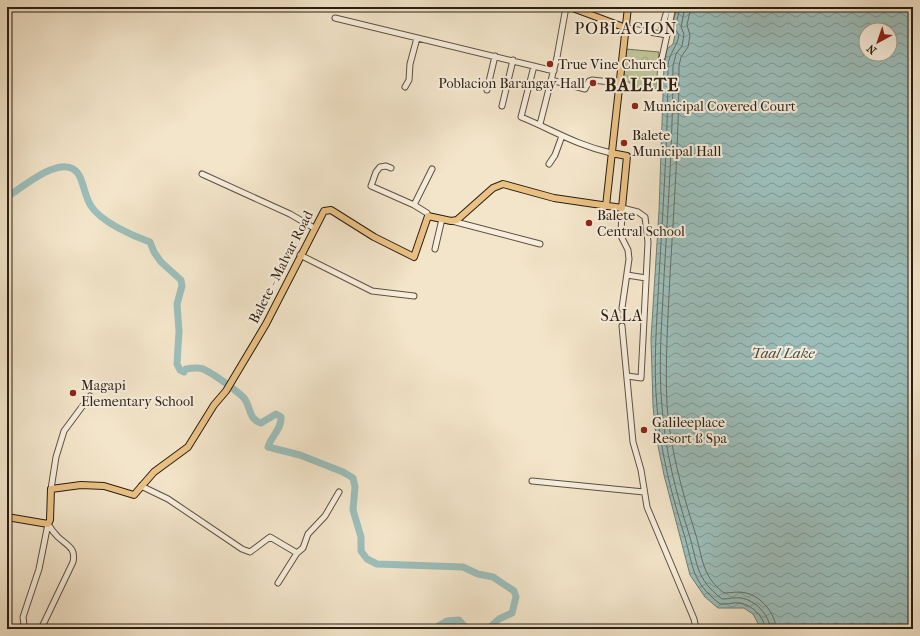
<svg xmlns="http://www.w3.org/2000/svg" width="920" height="636" viewBox="0 0 920 636" font-family="'IM FELL French Canon',serif">
  <style>
    .park { fill: url(#park-crowns); stroke: #747154 }
    .water { fill: url(#water-waves); stroke: #6f7e77; fill-rule: evenodd }
    .lines { fill: none; stroke-linecap: round; stroke-linejoin: round }
    .shore { stroke: #646e66; stroke-width: 1 }
    .river { stroke: #9cbeba; stroke-width: 7 }
    .minor-tunnel { stroke: #cbbda5; stroke-width: 5; stroke-dasharray: 5 2.5; stroke-linecap: butt }
    .minor-casing { stroke: #5d5040; stroke-width: 7 }
    .major-casing { stroke: #2b1e12; stroke-width: 8 }
    .minor { stroke: #f7eedd; stroke-width: 5 }
    .major { stroke: #eac285; stroke-width: 6 }
    .poi-dot { fill: #8f2418; stroke: #f7eedd; stroke-width: 1.5 }
    .labels { text-anchor: middle; dominant-baseline: central; stroke-width: 4; stroke-linejoin: round; paint-order: stroke }
    .poi-label { font-size: 14px; fill: #2b1e12; stroke: #f7eedd; text-anchor: start }
    .street-label { font-size: 14px; fill: #2b1e12; stroke: #f7eedd }
    .water-label { font-size: 15px; font-style: italic; fill: #4d4e44; stroke: #f7eedd }
    .quarter-label { font-size: 16px; letter-spacing: 1px; fill: #2b1e12; stroke: #f7eedd }
    .district-label { font-size: 18px; font-weight: bold; letter-spacing: 1px; fill: #2b1e12; stroke: #f7eedd }
  </style>
  <defs>
    <pattern id="park-crowns" width="20" height="18" patternUnits="userSpaceOnUse"><rect width="20" height="18" fill="#bdc496"/><path d="M2 6a3 3 0 1 1 6 0M12 15a3 3 0 1 1 6 0" fill="none" stroke="#a3a880"/></pattern>
    <pattern id="water-waves" width="16" height="10" patternUnits="userSpaceOnUse"><rect width="16" height="10" fill="#9cbeba"/><path d="M0 5q4-4 8 0t8 0" fill="none" stroke="#7f9a96"/></pattern>
  </defs>
  <rect width="100%" height="100%" fill="#f3e5ca"/>
  <filter id="stains"><feTurbulence type="fractalNoise" baseFrequency=".005" numOctaves="4"/><feColorMatrix values="0 0 0 0 .2 0 0 0 0 .09 0 0 0 0 .02 0 0 0 .5 -.17"/></filter>
  <radialGradient id="worn" r=".72"><stop offset=".6" stop-color="#630" stop-opacity="0"/><stop offset="1" stop-color="#630" stop-opacity=".3"/></radialGradient>
  <path class="park" d="M626 49 659 52 656 89H635L629 82 623 81Z"/>
  <path class="water" d="M677 7H913V629H761L753 614 744 608H718L705 597 690 575 664 475 656 436 653 406 651 339 659 211 664 65 667 49 673 44 675 35 670 33ZM866 30H890V54H866Z"/>
  <g class="lines">
    <path class="shore" d="M680 7 675 29 679 35C677 47 669 53 668 66 668 136 663 207 659 277 657 320 653 364 657 407 660 449 671 493 684 534 694 567 690 580 720 604 726 605 733 602 739 603 751 604 765 617 765 629
      M685 7 681 27 684 34 682 46 676 54 673 66C673 136 668 207 664 277 662 321 658 364 662 407 665 450 676 493 689 534 698 564 695 578 722 599 728 599 735 597 741 598 755 600 770 615 770 629
      M691 7 687 25 690 35 688 47 681 57 679 66C679 136 674 206 670 275 668 318 665 361 667 405 670 447 682 492 695 532 703 558 701 575 724 593 731 593 738 591 746 593 761 596 776 614 776 629"/>
    <path class="river" d="M7 197C21 189 64 150 79 175 84 184 85 197 91 206 101 222 133 236 150 242L154 252 161 262 181 280 182 286 177 304 179 331 177 364 180 370 184 372 186 369C192 368 200 367 205 370 214 374 237 391 244 398 251 407 248 419 261 423L276 414 281 417C282 429 271 436 268 447L300 455 343 472 353 478 355 487 353 510 361 537V551L367 559 377 564 463 567 478 574 493 577 514 591 516 597 512 613 499 619 488 629
      M433 629 447 621 459 620 467 629
      M758 629 761 627"/>
    <path class="minor-tunnel" d="M622 308V326"/>
    <g class="minor-casing">
      <path id="minor" d="M335 18 554 71
        M626 28 667 35
        M667 35 662 28 668 7
        M662 58 673 7
        M534 66 521 117C553 130 576 145 611 153
        M551 80 585 89 589 81 592 80 620 83
        M405 87 409 80 410 64 417 38
        M487 90 495 56
        M502 106 513 60
        M540 124 557 57 566 7
        M549 164 555 155 562 136
        M391 168 386 166 380 167 376 172 371 186 414 205
        M202 174 290 214 314 228
        M428 216 427 213 414 205 432 169
        M452 221 540 244
        M435 249 442 219
        M300 255 372 291 414 296
        M627 275 646 278
        M622 308 629 259 628 250 621 236 622 208 638 212 645 217 648 242 641 378 628 376
        M622 326 633 442 641 470 647 507 694 619 696 629
        M532 481 644 492
        M141 486 168 499 242 549 250 552 270 537 297 553 303 548 308 534 325 516 339 492
        M51 489 56 457 64 431 90 396
        M278 583 297 553
        M29 629 24 625 23 617 39 569 48 524
        M41 629 73 562C76 548 68 546 58 537 54 533 51 529 48 524"/>
    </g>
    <g class="major-casing">
      <path id="major" d="M570 7 626 28
        M606 206 628 7
        M7 517 48 524 50 520 51 489 81 485 104 486 134 495 154 472 188 447 214 405 226 391 266 324 324 211 331 210 374 237 414 257 428 216 451 221 457 220 493 188 503 184 554 198 622 208 627 156 611 153"/>
    </g>
    <use href="#minor" class="minor"/>
    <use href="#major" class="major"/>
  </g>
  <g class="poi-dot">
    <circle cx="550" cy="64" r="4"/>
    <circle cx="593" cy="83" r="4"/>
    <circle cx="635" cy="106" r="4"/>
    <circle cx="624" cy="143" r="4"/>
    <circle cx="589" cy="223" r="4"/>
    <circle cx="73" cy="393" r="4"/>
    <circle cx="644" cy="430" r="4"/>
  </g>
  <g class="labels">
    <g class="poi-label">
      <text x="558" y="64">True Vine Church</text>
      <text x="585" y="83" text-anchor="end">Poblacion Barangay Hall</text>
      <text x="643" y="106">Municipal Covered Court</text>
      <text x="632" y="135">Balete<tspan x="632" dy="16">Municipal Hall</tspan></text>
      <text x="597" y="215">Balete<tspan x="597" dy="16">Central School</tspan></text>
      <text x="81" y="385">Magapi<tspan x="81" dy="16">Elementary School</tspan></text>
      <text x="652" y="422">Galileeplace<tspan x="652" dy="16">Resort ß Spa</tspan></text>
    </g>
    <g class="street-label">
      <text transform="translate(281 267) rotate(-63)">Balete - Malvar Road</text>
    </g>
    <g class="water-label">
      <text x="783" y="353">Taal Lake</text>
    </g>
    <g class="quarter-label">
      <text x="626" y="28">POBLACION</text>
      <text x="622" y="315">SALA</text>
    </g>
    <g class="district-label">
      <text x="642" y="85">BALETE</text>
    </g>
  </g>
  <rect width="920" height="636" fill="none" stroke="#f3e5ca" stroke-width="24"/>
  <rect x="8" y="8" width="904" height="620" fill="none" stroke="#2b1e12" stroke-width="2"/>
  <rect x="12" y="12" width="896" height="612" fill="none" stroke="#2b1e12"/>
  <g transform="translate(878 42) rotate(220)"><circle r="19" fill="#f7eedd" stroke="#a59b8c"/>
  <path d="M0-3L7 15L0 10L-7 15Z" fill="#8f2418"/>
  <text y="-6" font-size="11" font-weight="bold" text-anchor="middle" fill="#2b1e12">N</text>
  </g>
  <rect width="100%" height="100%" filter="url(#stains)"/>
  <rect width="100%" height="100%" fill="url(#worn)"/>
</svg>
